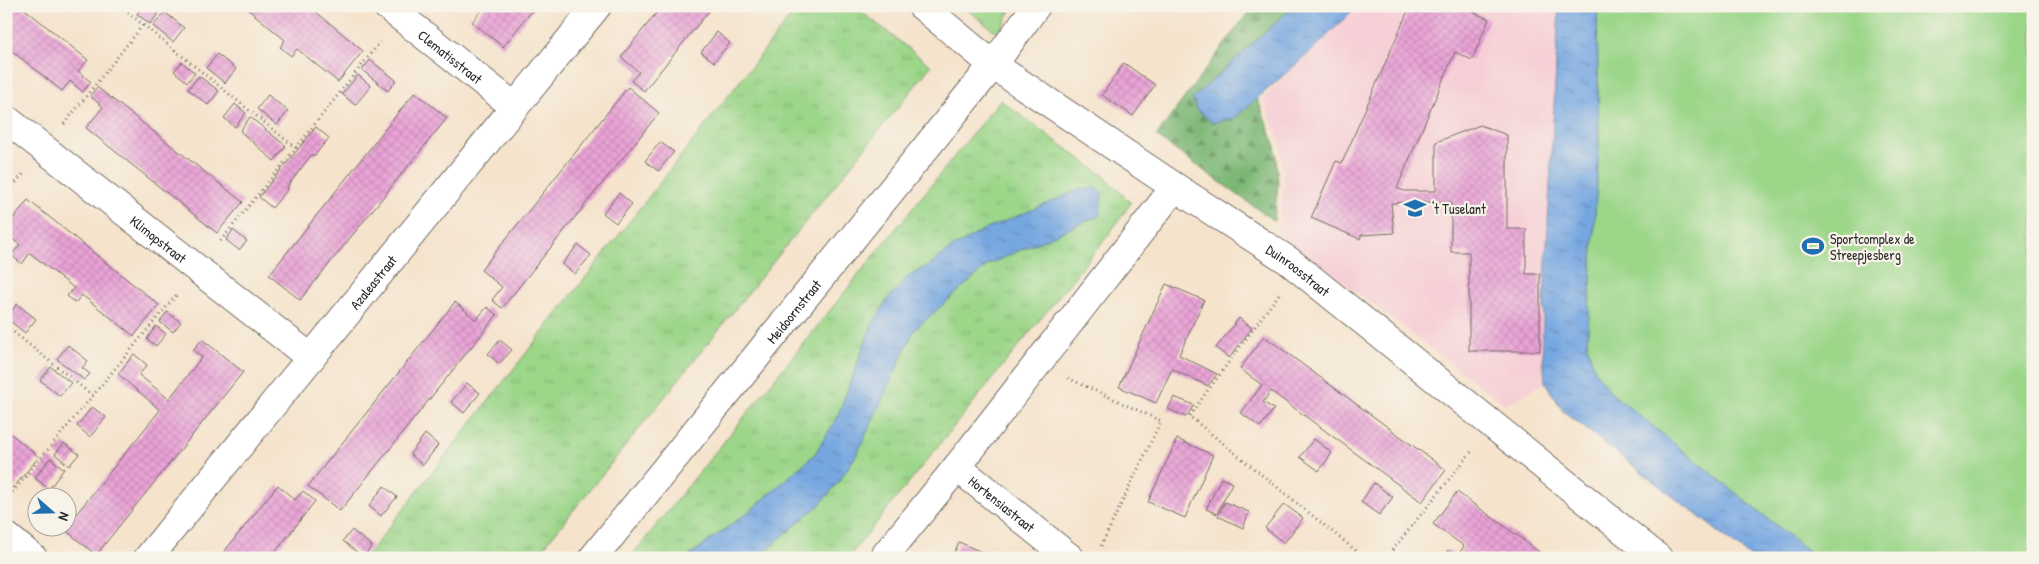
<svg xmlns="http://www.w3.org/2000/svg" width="2039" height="564" viewBox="0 0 2039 564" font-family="'Patrick Hand',sans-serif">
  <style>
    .built { fill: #f6cfd6 }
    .grass { fill: url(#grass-tufts); stroke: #63805a }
    .forest { fill: url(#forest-firs); stroke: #547150 }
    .pitch { fill: #9bd689; stroke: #63805a }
    .water { fill: url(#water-ripples); stroke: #516986 }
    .building { fill: url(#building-cross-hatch) }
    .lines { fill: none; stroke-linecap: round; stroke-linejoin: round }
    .street-casing { stroke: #726b63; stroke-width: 30 }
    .path { stroke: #726b63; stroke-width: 3; stroke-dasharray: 1 4; stroke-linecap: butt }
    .street { stroke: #fff; stroke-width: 28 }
    .labels { text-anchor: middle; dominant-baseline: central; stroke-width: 4.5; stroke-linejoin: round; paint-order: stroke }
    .street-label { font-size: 14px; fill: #2b2b2b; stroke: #f7f3e8 }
    .poi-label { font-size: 14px; fill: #2b2b2b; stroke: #f7f3e8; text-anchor: start }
  </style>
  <defs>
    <pattern id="grass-tufts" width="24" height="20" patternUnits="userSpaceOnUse" patternTransform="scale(1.25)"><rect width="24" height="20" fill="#9bd689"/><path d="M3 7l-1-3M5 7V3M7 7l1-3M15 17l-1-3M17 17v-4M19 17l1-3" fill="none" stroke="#86b876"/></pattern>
    <pattern id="forest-firs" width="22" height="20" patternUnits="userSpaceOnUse" patternTransform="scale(1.25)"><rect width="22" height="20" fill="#7cb775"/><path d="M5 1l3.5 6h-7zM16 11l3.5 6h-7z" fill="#669560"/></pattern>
    <pattern id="water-ripples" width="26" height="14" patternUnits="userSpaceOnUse" patternTransform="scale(1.25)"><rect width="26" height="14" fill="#77a7e1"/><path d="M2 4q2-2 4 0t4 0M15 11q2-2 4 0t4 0" fill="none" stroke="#6288b7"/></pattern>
    <pattern id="building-cross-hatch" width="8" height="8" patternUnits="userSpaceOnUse" patternTransform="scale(1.25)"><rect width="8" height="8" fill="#e9a3d6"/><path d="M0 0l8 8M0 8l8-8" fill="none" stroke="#c88cb8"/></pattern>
  </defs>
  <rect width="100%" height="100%" fill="#f7f3e8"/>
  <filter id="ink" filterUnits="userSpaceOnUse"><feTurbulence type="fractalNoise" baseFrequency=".02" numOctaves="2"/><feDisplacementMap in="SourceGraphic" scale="10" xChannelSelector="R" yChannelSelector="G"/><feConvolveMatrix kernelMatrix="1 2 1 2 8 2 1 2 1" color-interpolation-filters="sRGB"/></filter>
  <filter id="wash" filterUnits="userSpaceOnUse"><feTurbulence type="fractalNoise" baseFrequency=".0096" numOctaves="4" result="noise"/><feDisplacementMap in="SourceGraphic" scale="20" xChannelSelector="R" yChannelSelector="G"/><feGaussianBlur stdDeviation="1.12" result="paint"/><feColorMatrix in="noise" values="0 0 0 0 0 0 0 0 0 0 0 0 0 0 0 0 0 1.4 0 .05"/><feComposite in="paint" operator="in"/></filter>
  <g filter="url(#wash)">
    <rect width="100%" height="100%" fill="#f5e3cc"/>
    <path class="built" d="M1357 6H1559L1542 340 1545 382 1506 405 1278 233 1284 184 1281 145 1262 98Z"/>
    <path class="grass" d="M799 6H854L931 66 535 558H365Z
      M963 6H1013L998 34Z
      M1000 100 1104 176 1131 203 1109 234 848 558H757L820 503 840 480 857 454 914 330 989 264 1100 215 950 249 933 263 908 277 871 327 837 418 815 454 755 507 686 558H630Z"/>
    <path class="forest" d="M1253 6H1294L1192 99 1196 109 1213 123 1236 117 1257 98 1275 145 1278 184 1274 221 1156 136Z"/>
    <path class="pitch" d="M1597 6H2033V558H1817L1611 393 1595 371 1587 345 1599 147Z"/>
    <path class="water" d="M1294 6H1357L1317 46 1236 117 1213 123 1196 109 1192 99Z
      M1559 6H1597L1599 147 1587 345 1595 371 1611 393 1817 558H1752L1563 411 1545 382 1542 340Z
      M1097 188 1102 194 1100 215 989 264 914 330 857 454 840 480 821 503 757 558H686L755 507 815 454 837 418 871 327 887 300 908 277 933 263 950 249 982 231 1079 190Z"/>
    <g id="blocks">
      <path class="building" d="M6 6H21L88 60 78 71 91 82 83 92 70 81 62 91 6 46Z
        M143 6H150L159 13 150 24 137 14Z
        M244 6H309L363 51 338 82 297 49 291 56 280 47 285 40Z
        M485 6H536L503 47 472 22Z
        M662 6H713L644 91 631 81 639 72 621 57Z
        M1410 6H1475L1473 12 1489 19 1472 60 1455 52 1397 188 1404 191H1436V142L1480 125 1507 135V229H1526V274H1540V351H1469V252H1451V202L1391 203 1394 233 1361 235 1360 239 1311 218 1336 161 1342 163Z
        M165 12 184 28 173 42 153 26Z
        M717 32 730 43 714 62 701 52Z
        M217 54 236 69 225 83 206 68Z
        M370 60 396 80 388 91 362 70Z
        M182 62 195 73 187 82 174 71Z
        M1124 63 1155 85 1133 116 1102 95Z
        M358 75 371 86 355 105 342 94Z
        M199 76 219 91 208 105 188 89Z
        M97 87 243 202 217 233 86 128 103 107 90 96Z
        M628 87 659 113 502 308 492 300 502 287 481 270Z
        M415 92 447 118 300 300 269 275Z
        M268 95 288 111 277 125 257 109Z
        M235 104 246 113 235 127 224 118Z
        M250 117 286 146 274 161 240 131Z
        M316 127 329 138 314 156 312 154 287 187 288 189 272 208 259 197Z
        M660 142 674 152 658 171 645 161Z
        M619 193 632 204 616 223 603 213Z
        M28 200 159 305 134 336 82 295 75 303 67 296 74 288 30 253 22 264 11 255 20 245 6 234V217L11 221Z
        M233 230 247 241 239 250 226 240Z
        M578 245 591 255 575 274 562 264Z
        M1166 284 1204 300 1179 355 1217 374 1208 386 1172 369 1156 403 1119 387Z
        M455 302 476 320 487 307 497 315 340 511 308 486Z
        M17 304 36 319 25 333 6 318Z
        M167 312 181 322 173 332 160 322Z
        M1239 318 1252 328 1229 358 1216 348Z
        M156 326 166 334 156 346 147 339Z
        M1264 336 1446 470 1422 502 1271 391 1263 402 1274 409 1260 427 1241 413 1262 385 1240 369Z
        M202 339 243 372 96 555 64 529 160 410 118 374 134 354 147 365 139 375 169 399 202 357 193 350Z
        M500 340 512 350 499 364 488 354Z
        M68 345 88 361 82 368 90 374 84 380 57 359Z
        M51 367 71 383 60 396 40 380Z
        M467 383 480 393 464 413 451 402Z
        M1174 397 1194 405 1186 417 1168 409Z
        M92 407 106 417 90 437 77 426Z
        M6 430 39 457 13 488 6 482Z
        M425 434 438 445 423 465 410 454Z
        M1177 439 1213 455 1185 518 1148 502Z
        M1314 439 1332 453 1319 471 1300 457Z
        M64 443 79 454 69 466 55 454Z
        M50 458 64 469 49 489 35 478Z
        M1221 478 1232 483 1217 514 1206 509Z
        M1374 483 1393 497 1379 515 1361 502Z
        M278 485 295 500 303 491 315 501 271 558H219Z
        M384 486 397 497 381 516 369 506Z
        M1457 492 1518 536 1547 558H1442L1448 550 1457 557 1464 546 1433 524Z
        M1225 502 1249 512 1243 528 1218 516Z
        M1284 504 1303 518 1284 543 1265 528Z
        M352 530 372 546 363 557 343 541Z
        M959 542 995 558H952Z"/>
    </g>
  </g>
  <g filter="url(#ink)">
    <use href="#blocks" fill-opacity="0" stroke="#726b63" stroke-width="1"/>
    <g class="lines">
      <g class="street-casing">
        <g id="street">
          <path id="s1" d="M387 6 515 107"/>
          <path id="s2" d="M922 6 993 65 1175 187 1289 261 1658 558"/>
          <path id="s3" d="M6 119 311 358"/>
          <path id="s4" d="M957 467 1070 558"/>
          <path d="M6 536 33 558"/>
          <path id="s5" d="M148 558 597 6"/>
          <path id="s6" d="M593 558 993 65 1036 6"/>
          <path d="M883 558 957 467 1175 187"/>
        </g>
      </g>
      <path class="path" d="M120 6 296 148 218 244
        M64 124 143 25
        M296 148 380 42
        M6 194 24 173
        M1279 294 1189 416 1365 558
        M6 326 93 396
        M1068 378 1161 421 1101 546
        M6 500 178 293
        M1386 558 1472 451"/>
      <use href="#street" class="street"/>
    </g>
  </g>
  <defs>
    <g id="school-bare" transform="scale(1.725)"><path d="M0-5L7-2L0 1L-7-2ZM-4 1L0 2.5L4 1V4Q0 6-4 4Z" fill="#1f6fb2" stroke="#f7f3e8" stroke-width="2.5" paint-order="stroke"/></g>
    <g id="stadium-bare" transform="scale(1.725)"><path d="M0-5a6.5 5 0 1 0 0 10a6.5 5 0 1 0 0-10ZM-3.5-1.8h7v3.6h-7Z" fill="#1f6fb2" stroke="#f7f3e8" stroke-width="2.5" paint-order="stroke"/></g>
  </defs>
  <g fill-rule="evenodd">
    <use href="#school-bare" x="1415" y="208"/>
    <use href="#stadium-bare" x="1813" y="246"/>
  </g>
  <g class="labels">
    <g class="street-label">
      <text stroke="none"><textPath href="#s1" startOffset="81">Clematisstraat</textPath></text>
      <text stroke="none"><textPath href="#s3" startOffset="194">Klimopstraat</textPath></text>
      <text stroke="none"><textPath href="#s2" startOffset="460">Duinroosstraat</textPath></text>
      <text stroke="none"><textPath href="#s5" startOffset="356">Azaleastraat</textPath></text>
      <text stroke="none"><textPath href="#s6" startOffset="318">Meidoornstraat</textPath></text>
      <text stroke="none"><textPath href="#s4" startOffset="58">Hortensiastraat</textPath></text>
    </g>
    <g class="poi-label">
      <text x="1432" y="208">'t Tuselant</text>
      <text x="1830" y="238">Sportcomplex de<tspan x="1830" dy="16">Streepjesberg</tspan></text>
    </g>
  </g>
  <rect width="2039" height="564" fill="none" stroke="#f7f3e8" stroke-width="25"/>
  <g transform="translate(52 512) rotate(110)"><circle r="24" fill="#f7f3e8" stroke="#a5a39c"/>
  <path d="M0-4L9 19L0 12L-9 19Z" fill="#1f6fb2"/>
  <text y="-8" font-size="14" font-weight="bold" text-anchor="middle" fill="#2b2b2b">N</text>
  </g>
</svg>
